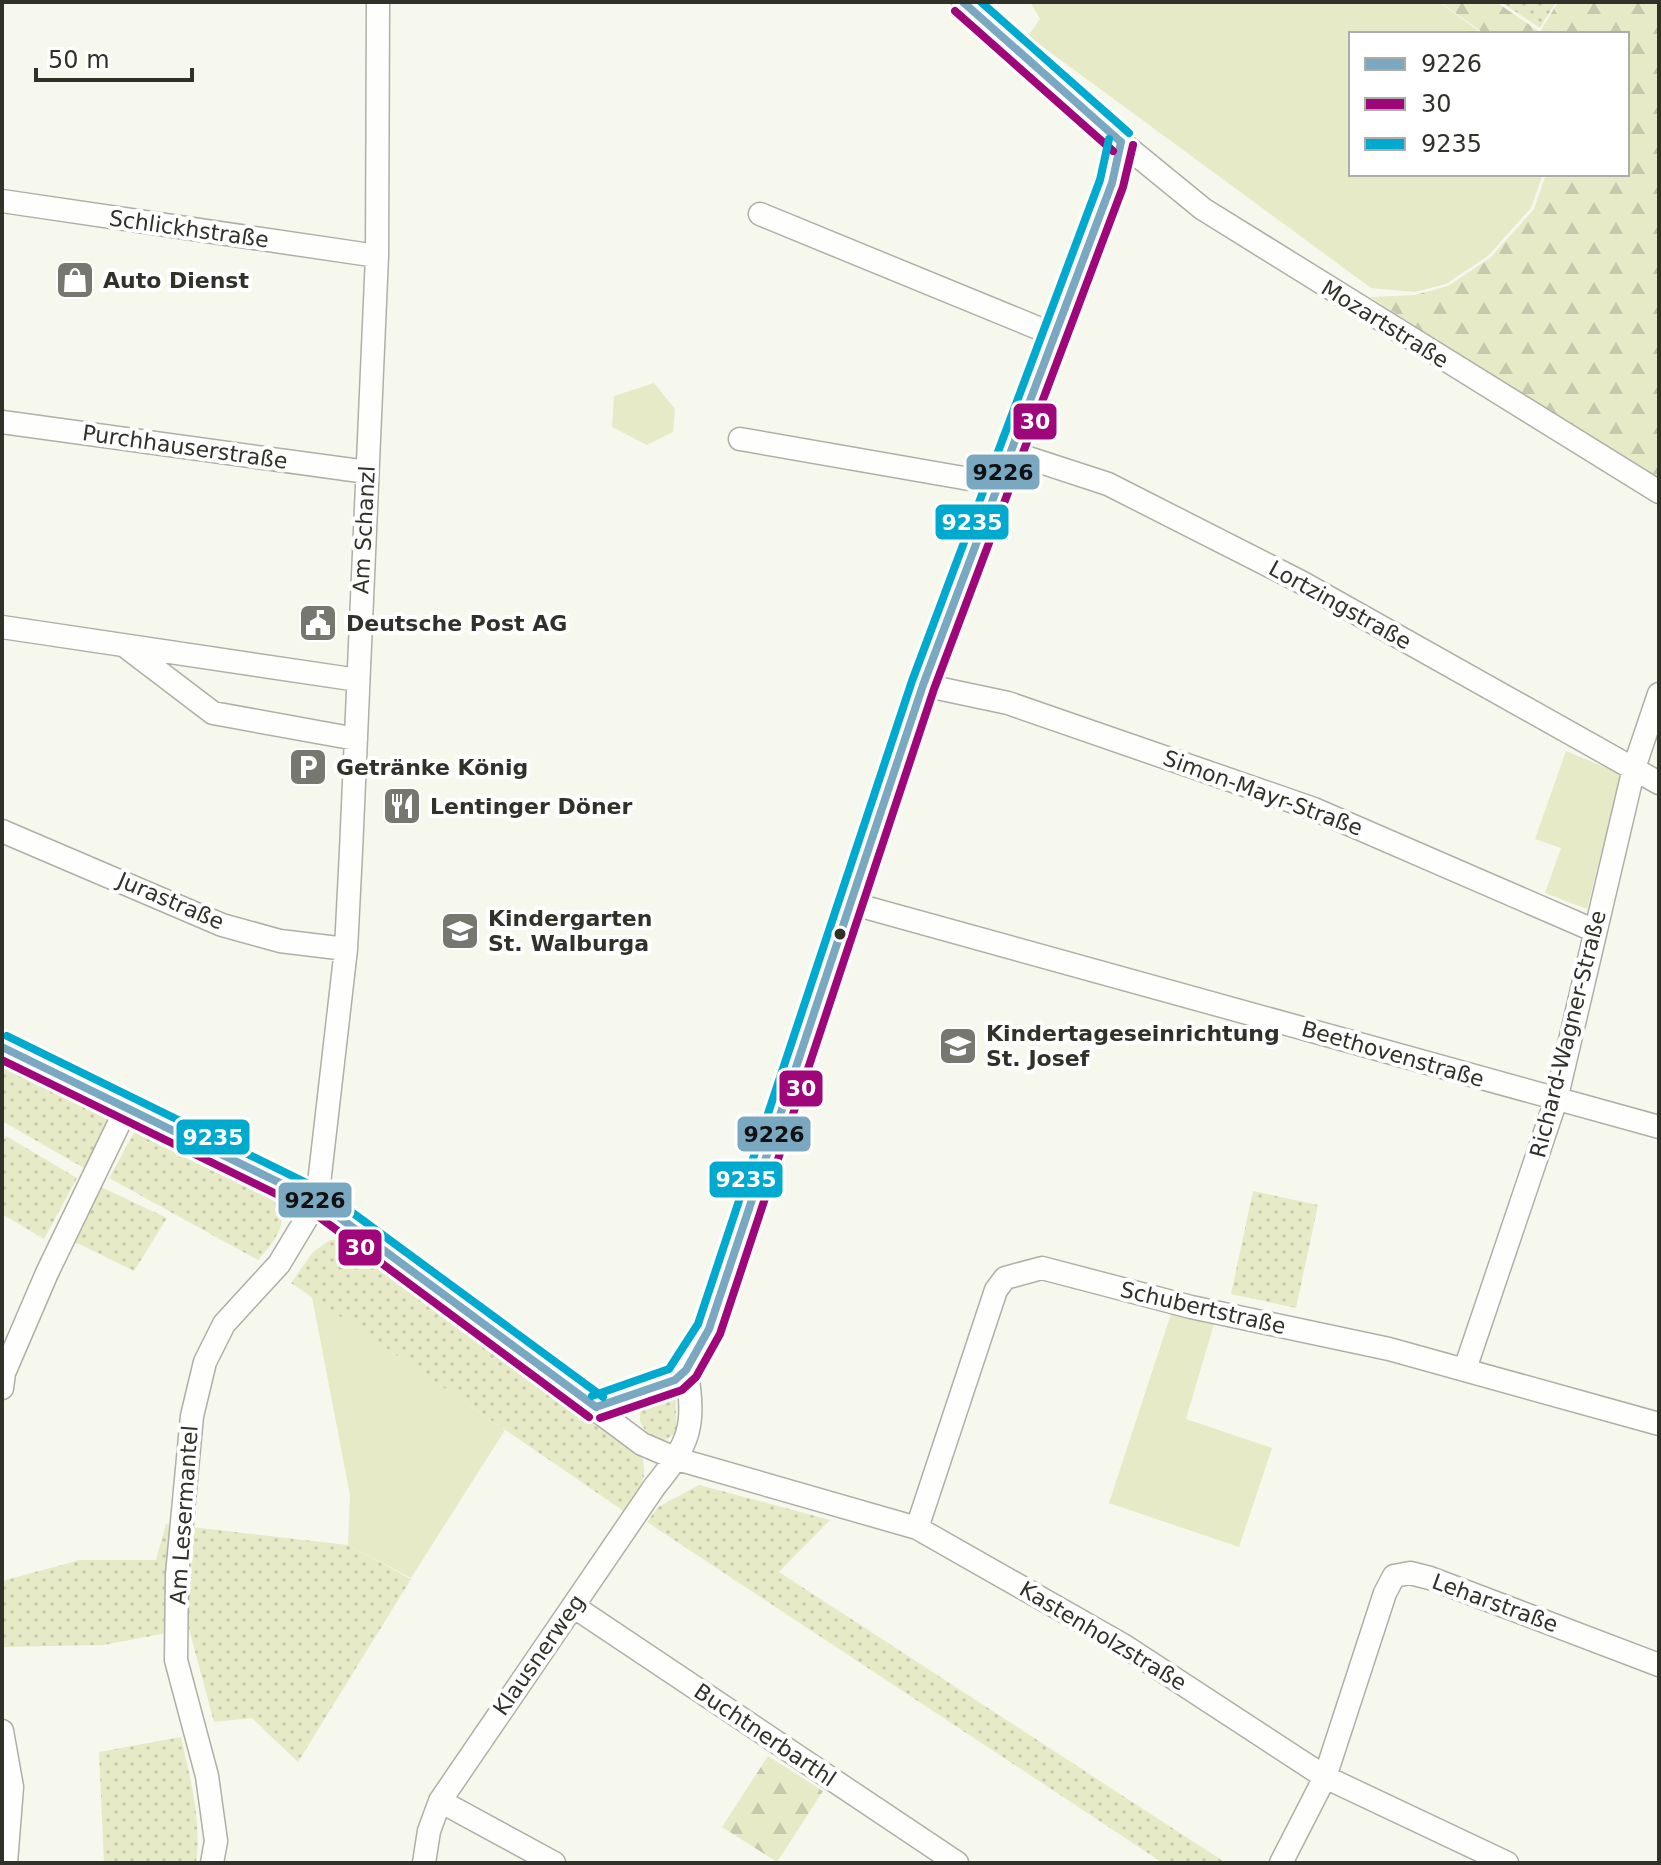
<svg xmlns="http://www.w3.org/2000/svg" width="1661" height="1865" viewBox="0 0 1661 1865" font-family="'DejaVu Sans',sans-serif">
  <style>
    .grass { fill: url(#grass-dots) }
    .forest { fill: url(#forest-firs) }
    .green { fill: #e6eac7 }
    .lines { fill: none; stroke-linecap: round; stroke-linejoin: round }
    .minor-casing { stroke: #aeafa6; stroke-width: 25 }
    .minor { stroke: #fefefc; stroke-width: 22 }
    .bus-1-casing { stroke: #fff; stroke-width: 14 }
    .bus-2-casing { stroke: #fff; stroke-width: 14 }
    .bus-3-casing { stroke: #fff; stroke-width: 14 }
    .bus-1 { stroke: #7aa8c1; stroke-width: 8 }
    .bus-2 { stroke: #9e067a; stroke-width: 8 }
    .bus-3 { stroke: #00a9ce; stroke-width: 8 }
    .bus-dot { fill: #303129; stroke: #fff; stroke-width: 3 }
    .labels { text-anchor: middle; dominant-baseline: central; stroke-width: 8; stroke-linejoin: round; paint-order: stroke }
    .street-label { font-size: 22px; fill: #303129; stroke: #fff }
    .poi-label { font-size: 22px; font-weight: bold; fill: #303129; stroke: #fff; text-anchor: start }
    .line-badge { stroke: #fff; stroke-width: 3 }
    .badge-label { font-size: 22px; text-anchor: middle; font-weight: bold; fill: #fff }
    .pale-badge-label { font-size: 22px; text-anchor: middle; font-weight: bold; fill: #111 }
  </style>
  <defs>
    <pattern id="grass-dots" width="8" height="8" patternUnits="userSpaceOnUse" patternTransform="scale(2)"><rect width="8" height="8" fill="#e6eac7"/><path d="M2 2h.1M6 6h.1" fill="none" stroke="#c6c9ab" stroke-width="1.8" stroke-linecap="round"/></pattern>
    <pattern id="forest-firs" width="22" height="20" patternUnits="userSpaceOnUse" patternTransform="scale(2)"><rect width="22" height="20" fill="#e6eac7"/><path d="M5 1l3.5 6h-7zM16 11l3.5 6h-7z" fill="#c6c9ab"/></pattern>
  </defs>
  <rect width="100%" height="100%" fill="#f7f8ed"/>
  <path class="grass" d="M1501 2H1556L1540 28Z
    M2 1057 86 1099 108 1117 105 1133 84 1168 2 1121Z
    M135 1131H149L271 1192C293 1219 278 1237 258 1260L109 1178Z
    M6 1136 77 1178 44 1239 2 1214V1143Z
    M101 1187 167 1218 134 1271 73 1241Z
    M1253 1191 1318 1205 1296 1308 1231 1294Z
    M330 1240H345L361 1247 641 1455C650 1479 638 1492 625 1512L291 1283 313 1252Z
    M658 1394 676 1398V1433L665 1440 649 1436 640 1422V1404Z
    M699 1485 830 1520 779 1572 1226 1863H1163L647 1522 658 1507Z
    M166 1524 348 1545 411 1579 298 1762 252 1718 214 1722 189 1629 103 1645 2 1647V1581L80 1560H156Z
    M181 1737C190 1778 202 1821 196 1863H104L99 1752Z"/>
  <path class="forest" d="M1440 2H1496L1540 32 1558 2H1659V483L1370 297 1415 295 1448 286 1490 258 1534 209 1546 174H1627V34H1485Z
    M768 1756 823 1791 777 1862 722 1827Z"/>
  <path class="green" d="M1030 2H1439L1483 34H1351V174H1543L1531 208 1488 256 1446 284 1415 292 1371 288 1028 36 1040 19Z
    M654 383 675 409 673 432 647 445 612 427 614 396Z
    M1566 751 1621 774 1587 909 1545 893 1561 848 1535 839Z
    M312 1297 505 1430 411 1578 348 1545 350 1495Z
    M1172 1311 1214 1324 1186 1419 1272 1448 1239 1547 1109 1503Z"/>
  <g class="lines">
    <g class="minor-casing">
      <path id="minor" d="M963 2 1121 142 1203 209 1659 492
        M2 201 377 256
        M760 214 1055 335
        M2 422 367 472
        M740 439 998 484
        M1010 452 1108 484 1301 582 1659 783
        M2 627 358 680
        M125 646 213 713 356 739
        M923 685 1008 703 1314 809 1593 930
        M2 831 222 925 280 941 346 949
        M850 903 1659 1127
        M2 1047 317 1201 642 1444 677 1459 917 1528 1123 1645 1325 1777 1507 1863
        M1465 1369 1556 1100 1634 768 1659 694
        M2 1388 4 1373 47 1273 126 1109
        M596 1407 675 1380 686 1370 709 1329 923 685 1112 183 1121 142
        M917 1528 996 1290 1005 1278 1042 1268 1191 1307 1389 1349 1659 1424
        M573 1606 957 1863
        M2 1731 12 1787 6 1863
        M440 1801 554 1863
        M212 1863 216 1841 207 1776 176 1660 177 1575 192 1416 205 1362 224 1324 279 1264 317 1201 346 949 351 851 377 256 378 2
        M424 1863 429 1831 440 1801 655 1486C689 1445 697 1424 686 1370
        M1281 1863 1325 1777 1385 1593 1394 1576 1410 1573 1430 1578 1659 1665"/>
    </g>
    <use href="#minor" class="minor"/>
    <g class="bus-1-casing">
      <path id="bus-1" d="M963 2 1121 142
        M2 1047 317 1201 596 1407
        M596 1407 675 1380 686 1370 709 1329 923 685 1112 183 1121 142"/>
    </g>
    <g class="bus-2-casing">
      <path id="bus-2" d="M955 11 1113 151
        M2 1060 311 1211 589 1417
        M600 1418 682 1390 696 1377 720 1334 934 689 1123 187 1133 145"/>
    </g>
    <g class="bus-3-casing">
      <path id="bus-3" d="M981 2 1129 133
        M7 1036 323 1191 603 1397
        M592 1396 669 1369 698 1324 912 681 1100 180 1109 139"/>
    </g>
    <use href="#bus-1" class="bus-1"/>
    <use href="#bus-2" class="bus-2"/>
    <use href="#bus-3" class="bus-3"/>
  </g>
  <defs>
    <g id="shop-square" transform="scale(2)"><rect x="-9" y="-9" width="18" height="18" rx="4" fill="#76776e" stroke="#fff"/><path d="M-5-2.5h2.3a2.7 3.5 0 0 1 5.4 0H5L5.5 6h-11ZM-1.5-2.5h3a1.5 2.3 0 0 0-3 0Z" fill="#fff"/></g>
    <g id="civic-square" transform="scale(2)"><rect x="-9" y="-9" width="18" height="18" rx="4" fill="#76776e" stroke="#fff"/><path d="M-.6-6.5H3V-4.5H.6V-3L4-1V1h2V6H-6V1h2V-1L-.6-3ZM-1.2 2.5V6h2.4V2.5Z" fill="#fff"/></g>
    <g id="parking-square" transform="scale(2)"><rect x="-9" y="-9" width="18" height="18" rx="4" fill="#76776e" stroke="#fff"/><path d="M-3.5-5.5H1a3.5 3.5 0 0 1 0 7H-1V5.5H-3.5ZM-1-3.4V-.6H.8a1.4 1.4 0 0 0 0-2.8Z" fill="#fff"/></g>
    <g id="restaurant-square" transform="scale(2)"><rect x="-9" y="-9" width="18" height="18" rx="4" fill="#76776e" stroke="#fff"/><path d="M-5-6h1v4h1v-4h1v4h1v-4h1v5L-1.5 .5V6h-2V.5L-5-1ZM5-6V6H3V1.5H1.5Q1.5-4 5-6Z" fill="#fff"/></g>
    <g id="school-square" transform="scale(2)"><rect x="-9" y="-9" width="18" height="18" rx="4" fill="#76776e" stroke="#fff"/><path d="M0-5L7-2L0 1L-7-2ZM-4 1L0 2.5L4 1V4Q0 6-4 4Z" fill="#fff"/></g>
  </defs>
  <g fill-rule="evenodd">
    <use href="#shop-square" x="75" y="280"/>
    <use href="#civic-square" x="318" y="623"/>
    <use href="#parking-square" x="308" y="767"/>
    <use href="#restaurant-square" x="402" y="806"/>
    <use href="#school-square" x="460" y="931"/>
    <use href="#school-square" x="958" y="1046"/>
  </g>
  <circle class="bus-dot" cx="840" cy="934" r="7"/>
  <g class="labels">
    <g class="street-label">
      <text transform="translate(189 229) rotate(8)">Schlickhstraße</text>
      <text transform="translate(1385 324) rotate(32)">Mozartstraße</text>
      <text transform="translate(185 447) rotate(8)">Purchhauserstraße</text>
      <text transform="translate(364 530) rotate(-87)">Am Schanzl</text>
      <text transform="translate(1340 605) rotate(29)">Lortzingstraße</text>
      <text transform="translate(1263 793) rotate(20)">Simon-Mayr-Straße</text>
      <text transform="translate(171 901) rotate(23)">Jurastraße</text>
      <text transform="translate(1568 1034) rotate(-76)">Richard-Wagner-Straße</text>
      <text transform="translate(1393 1054) rotate(16)">Beethovenstraße</text>
      <text transform="translate(1203 1308) rotate(13)">Schubertstraße</text>
      <text transform="translate(184 1515) rotate(-86)">Am Lesermantel</text>
      <text transform="translate(1495 1603) rotate(20)">Leharstraße</text>
      <text transform="translate(1103 1636) rotate(31)">Kastenholzstraße</text>
      <text transform="translate(539 1655) rotate(-55)">Klausnerweg</text>
      <text transform="translate(765 1735) rotate(34)">Buchtnerbarthl</text>
    </g>
    <g class="poi-label">
      <text x="103" y="280">Auto Dienst</text>
      <text x="346" y="623">Deutsche Post AG</text>
      <text x="336" y="767">Getränke König</text>
      <text x="430" y="806">Lentinger Döner</text>
      <text x="488" y="918">Kindergarten<tspan x="488" dy="25">St. Walburga</tspan></text>
      <text x="986" y="1033">Kindertageseinrichtung<tspan x="986" dy="25">St. Josef</tspan></text>
    </g>
  </g>
  <g class="line-badge">
    <rect x="1012" y="402" width="46" height="39" rx="8" fill="#9e067a"/>
    <rect x="965" y="453" width="76" height="38" rx="8" fill="#7aa8c1"/>
    <rect x="934" y="503" width="76" height="38" rx="8" fill="#00a9ce"/>
    <rect x="778" y="1069" width="46" height="39" rx="8" fill="#9e067a"/>
    <rect x="736" y="1115" width="76" height="38" rx="8" fill="#7aa8c1"/>
    <rect x="175" y="1118" width="76" height="38" rx="8" fill="#00a9ce"/>
    <rect x="708" y="1160" width="76" height="39" rx="8" fill="#00a9ce"/>
    <rect x="277" y="1181" width="76" height="38" rx="8" fill="#7aa8c1"/>
    <rect x="337" y="1228" width="46" height="39" rx="8" fill="#9e067a"/>
  </g>
  <g class="badge-label">
    <text x="1035" y="429">30</text>
    <text x="972" y="530">9235</text>
    <text x="801" y="1096">30</text>
    <text x="213" y="1145">9235</text>
    <text x="746" y="1187">9235</text>
    <text x="360" y="1255">30</text>
  </g>
  <g class="pale-badge-label">
    <text x="1003" y="480">9226</text>
    <text x="774" y="1142">9226</text>
    <text x="315" y="1208">9226</text>
  </g>
  <rect width="1661" height="1865" fill="none" stroke="#303129" stroke-width="8"/>
  <rect x="1349" y="32" width="280" height="144" fill="#ffffff" stroke="#acada9" stroke-width="2"/>
  <rect x="1365" y="58" width="40" height="12" fill="#7aa8c1" stroke="#acada9" stroke-width="2"/>
  <text x="1421" y="72" font-size="24" fill="#303129">9226</text>
  <rect x="1365" y="98" width="40" height="12" fill="#9e067a" stroke="#acada9" stroke-width="2"/>
  <text x="1421" y="112" font-size="24" fill="#303129">30</text>
  <rect x="1365" y="138" width="40" height="12" fill="#00a9ce" stroke="#acada9" stroke-width="2"/>
  <text x="1421" y="152" font-size="24" fill="#303129">9235</text>
  <path d="M36 68v12h156v-12" fill="none" stroke="#303129" stroke-width="4"/>
  <text x="48" y="68" font-size="24" fill="#303129" stroke="#ffffff" stroke-width="6" paint-order="stroke">50 m</text>
</svg>
